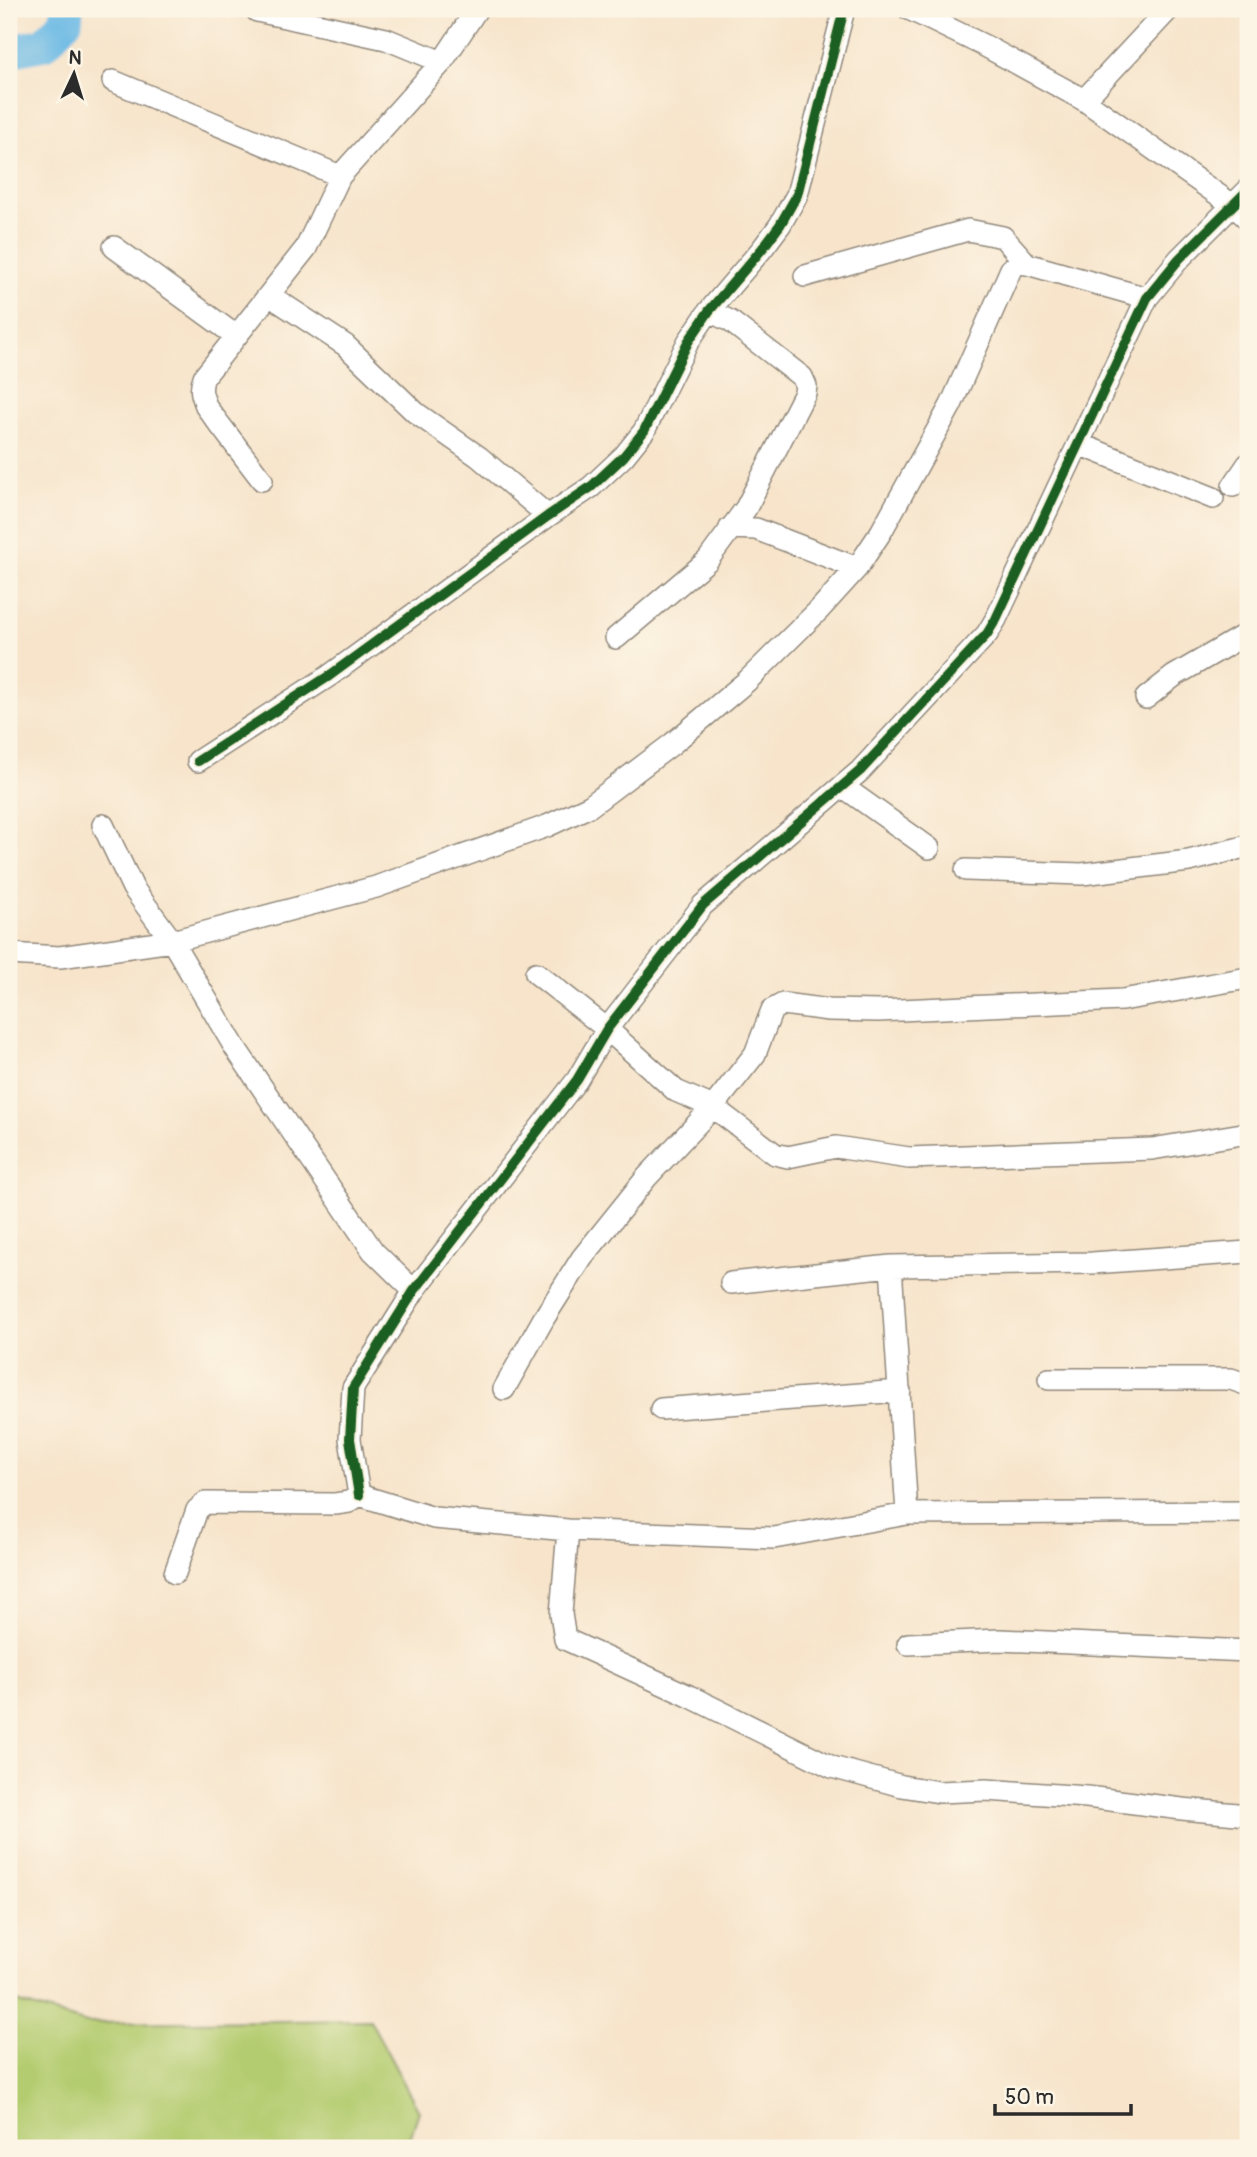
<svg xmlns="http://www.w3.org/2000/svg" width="1257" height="2157" viewBox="0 0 1257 2157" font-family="Pangolin,sans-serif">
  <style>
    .green { fill: #b4cc70; stroke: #707c4e; stroke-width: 2 }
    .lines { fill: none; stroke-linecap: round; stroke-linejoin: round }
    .river { stroke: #6bb9e5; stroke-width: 33 }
    .minor-casing { stroke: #91887b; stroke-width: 24 }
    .minor { stroke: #fff; stroke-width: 21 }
    .cycleway-casing { stroke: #fcf5e5; stroke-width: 15 }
    .cycleway { stroke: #1b5e20; stroke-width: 10 }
  </style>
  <rect width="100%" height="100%" fill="#fcf5e5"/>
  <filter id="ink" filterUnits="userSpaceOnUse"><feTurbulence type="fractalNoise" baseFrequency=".0143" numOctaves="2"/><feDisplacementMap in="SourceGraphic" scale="14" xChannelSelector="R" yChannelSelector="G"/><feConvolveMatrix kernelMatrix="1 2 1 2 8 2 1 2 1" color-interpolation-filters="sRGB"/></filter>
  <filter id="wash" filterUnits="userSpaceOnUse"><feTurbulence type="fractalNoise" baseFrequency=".00686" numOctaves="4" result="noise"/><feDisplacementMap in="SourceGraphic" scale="28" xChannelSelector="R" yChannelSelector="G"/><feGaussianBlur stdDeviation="1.57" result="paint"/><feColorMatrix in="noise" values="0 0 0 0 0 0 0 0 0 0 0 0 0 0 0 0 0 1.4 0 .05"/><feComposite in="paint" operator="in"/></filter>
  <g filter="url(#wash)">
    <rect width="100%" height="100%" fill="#f7e4cb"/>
    <path class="green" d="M9 2000 87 2023 370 2020 419 2111 407 2148H9Z"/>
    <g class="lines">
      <path class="river" d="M9 51 44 44 66 21 67 9"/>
    </g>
  </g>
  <g filter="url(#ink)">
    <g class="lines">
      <g class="minor-casing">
        <path id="minor" d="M909 9 987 47 1084 100 1234 206 1248 219
          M257 11 386 39 442 62
          M113 81 340 176
          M1084 100 1169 9
          M114 247 236 336
          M805 276 968 230 1003 237 1027 264
          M269 295 345 345 416 413 479 457 548 516
          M1079 444 1213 498
          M262 480 207 408C202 396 199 389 204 377L306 248 340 176 442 62 477 9
          M1233 486 1248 464
          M730 528 756 529 857 568
          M616 638 707 561 746 508 805 393 806 386 802 377 730 321 709 311
          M1146 698 1174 676 1248 633
          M198 761 329 676 548 516 591 487 624 456 644 431 688 342 709 311 762 249 780 225 797 195 844 9
          M842 786 929 848
          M103 825 133 888 172 941 234 1046 373 1251 414 1291
          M966 870 1082 874 1189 861 1248 846
          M9 954 60 957 172 941 376 887 547 826 590 806 672 744 747 681 819 610 857 568 881 532 951 405 1011 269 1018 263 1027 264 1147 298
          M536 973 607 1029 676 1091 713 1107 775 1154 788 1157 836 1147 909 1158 1152 1149 1248 1133
          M891 1266 907 1514
          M731 1283 891 1266 1092 1263 1248 1252
          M1049 1379H1231L1248 1385
          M504 1389 544 1318 582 1258 647 1177 713 1107 755 1054 772 1010 783 1004 829 1010 878 1011 1122 1000 1248 978
          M661 1409 900 1391
          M359 1495 350 1439 353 1388 414 1291 577 1080 607 1029 703 905 860 771 987 634 996 619 1147 298 1179 259 1248 190
          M359 1495 434 1518 568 1530 774 1538 907 1514 1248 1512
          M568 1530 561 1614 565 1639 689 1696 832 1767 902 1786 939 1792 986 1790 1087 1797 1182 1809 1248 1815
          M175 1573 197 1510 205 1503 335 1504 349 1502 359 1495
          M908 1644 1000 1640 1248 1651"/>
      </g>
      <use href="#minor" class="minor"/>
      <g class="cycleway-casing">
        <path id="cycleway" d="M198 761 329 676 548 516 591 487 624 456 644 431 688 342 709 311 762 249 780 225 797 195 844 9
          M359 1495 350 1439 353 1388 414 1291 577 1080 607 1029 703 905 860 771 987 634 996 619 1147 298 1179 259 1248 190"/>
      </g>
      <use href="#cycleway" class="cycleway"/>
    </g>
  </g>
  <rect width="1257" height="2157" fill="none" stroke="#fcf5e5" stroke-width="35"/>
  <g transform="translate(74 74) rotate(4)" stroke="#fcf5e5" stroke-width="5" paint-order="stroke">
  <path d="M0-5L12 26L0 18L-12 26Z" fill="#2b2b2b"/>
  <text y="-10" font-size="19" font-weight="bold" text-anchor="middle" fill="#2b2b2b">N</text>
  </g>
  <path d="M995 2104v10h136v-10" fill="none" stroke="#2b2b2b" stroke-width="3.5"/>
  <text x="1005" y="2104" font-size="21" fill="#2b2b2b" stroke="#fcf5e5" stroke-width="5" paint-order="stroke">50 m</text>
</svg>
